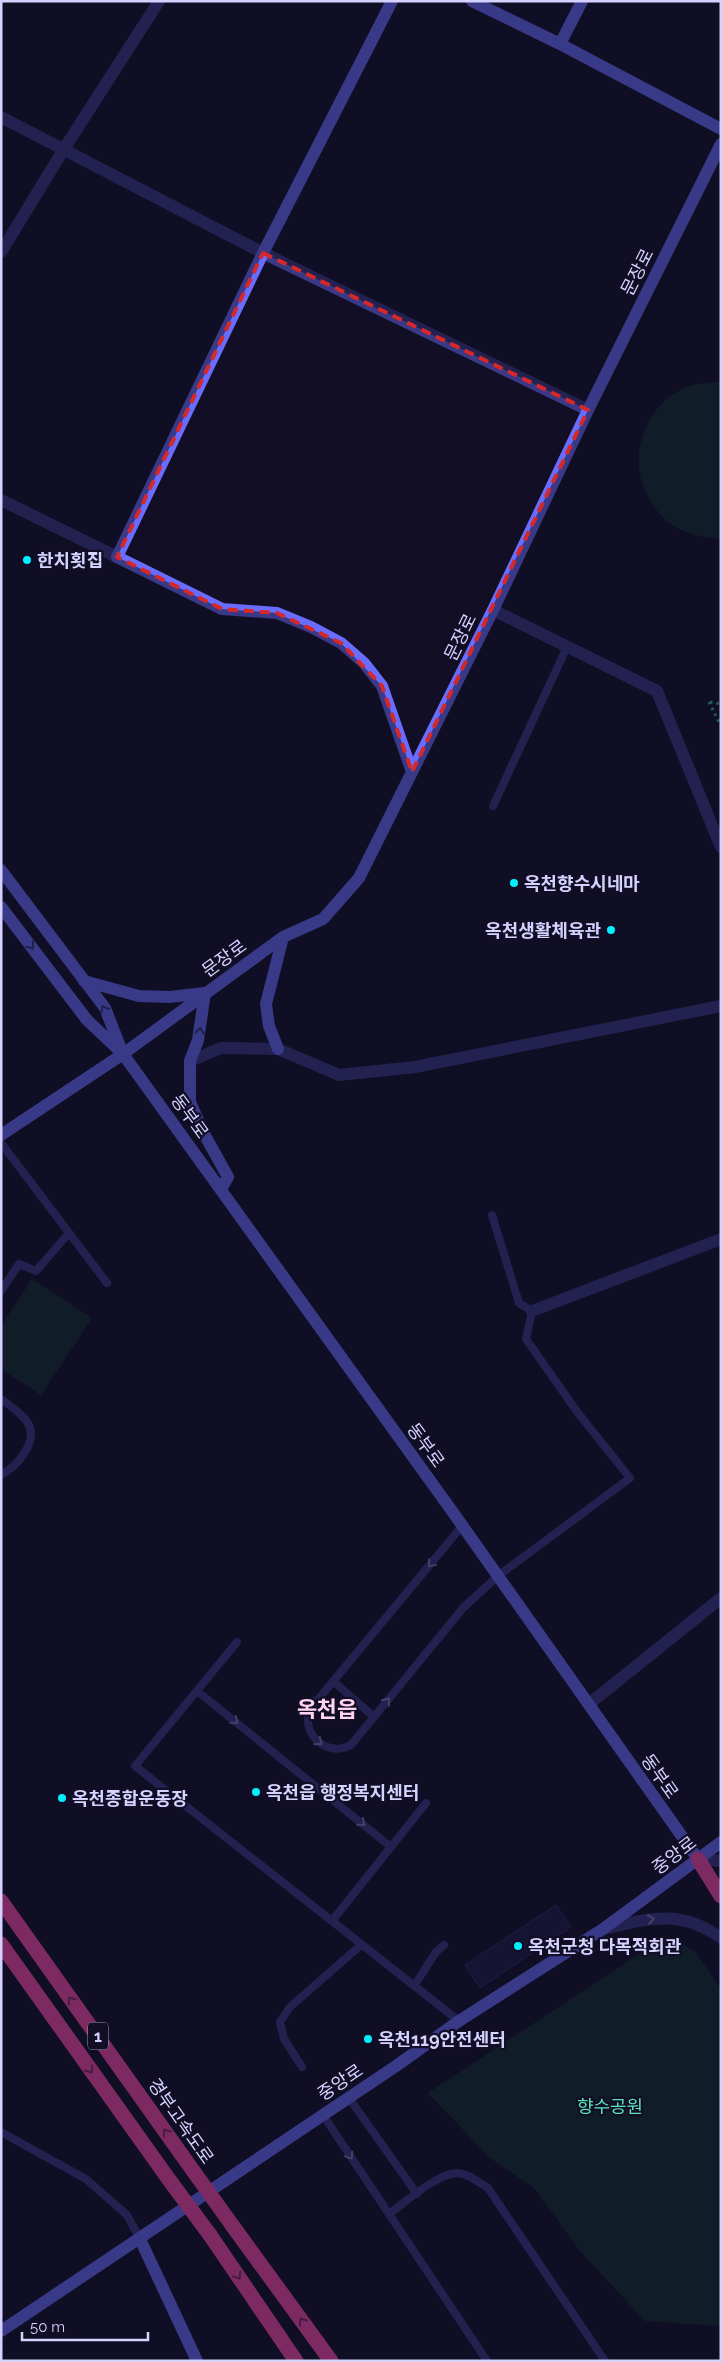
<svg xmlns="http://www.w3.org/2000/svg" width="722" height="2362" viewBox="0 0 722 2362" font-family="Raleway,'Noto Sans KR',sans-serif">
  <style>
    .green { fill: #112f2d }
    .building { fill: #211a46; stroke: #362c72 }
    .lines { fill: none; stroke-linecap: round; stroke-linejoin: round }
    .path { stroke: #2db8a9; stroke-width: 3; stroke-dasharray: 2.5 4; stroke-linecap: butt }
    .lane { stroke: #393985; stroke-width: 8 }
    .street { stroke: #393985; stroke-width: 12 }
    .secondary { stroke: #696dff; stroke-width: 12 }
    .highway { stroke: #ff4dab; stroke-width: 15 }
    .highway-bridge { stroke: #ff4dab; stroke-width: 15 }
    .oneway { stroke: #34347c }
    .oneway2 { stroke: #7f7ebc }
    .oneway3 { stroke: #882e68 }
    .marked { fill: none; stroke: #d62828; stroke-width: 4; stroke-dasharray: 10 6; stroke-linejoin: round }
    .poi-dot { fill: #00f0fd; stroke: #110e25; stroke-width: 2 }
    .labels { text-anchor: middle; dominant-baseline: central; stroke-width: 4.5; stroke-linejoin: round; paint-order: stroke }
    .shield { fill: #110e25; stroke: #9a97be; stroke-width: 1 }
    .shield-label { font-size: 16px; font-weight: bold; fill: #d5d2ff }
    .street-label { font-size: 18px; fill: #d5d2ff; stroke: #110e25 }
    .poi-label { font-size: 18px; font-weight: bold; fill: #d5d2ff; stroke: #110e25; text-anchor: start }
    .park-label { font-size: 18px; fill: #5ce1b9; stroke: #110e25 }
    .district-label { font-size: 22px; font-weight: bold; fill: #ffd4f1; stroke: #110e25 }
  </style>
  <rect width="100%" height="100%" fill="#110e25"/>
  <path class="green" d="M721 382V539C703 537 689 535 674 526 662 519 653 506 647 495 629 460 642 412 677 392 691 384 705 382 721 382Z
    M32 1279 92 1318 41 1395 1 1369V1326Z
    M676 1939 696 1953 721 1989V2326L645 2321 580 2251 534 2188 490 2158 428 2093 656 1943Z"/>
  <path class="building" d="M556 1905 571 1927 480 1988 465 1965Z"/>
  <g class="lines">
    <path class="path" d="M709 702 721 726
      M710 702 721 704"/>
    <path class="lane" d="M493 806 567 647
      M1 1143 107 1283
      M1 1291 19 1264 36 1271 69 1233
      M1 1399C10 1406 23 1414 28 1423 39 1442 17 1466 1 1475
      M237 1642 135 1766 459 2021
      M333 1681 374 1717
      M197 1691 391 1847
      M316 1702 462 1526
      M313 1704C296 1730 325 1759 351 1745L463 1608 498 1576 630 1478 578 1413 526 1339 532 1311 519 1303 492 1215
      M332 1921 426 1803
      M414 1986 436 1952 444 1945
      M302 2067 284 2039 280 2022 290 2007 361 1945
      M349 2098 417 2194
      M323 2115 487 2361
      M1 2132 86 2179 127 2215 140 2239
      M389 2214C404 2203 437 2174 456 2173 468 2173 478 2182 488 2188L605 2361"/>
    <path class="street" d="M1 117 263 253 588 410
      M1 252 64 149 159 1
      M1 500 117 557
      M493 610 657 691 721 847
      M190 1061 221 1048 278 1049 339 1075 415 1067 721 1006
      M532 1311 721 1239
      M313 1704 316 1702
      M589 1704 721 1598
      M698 1859 721 1861
      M603 1929C649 1919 679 1908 721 1938"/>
    <path class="secondary" d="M392 1 263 253 117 557 222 609 277 613 311 627 341 643 364 663 382 686 412 772
      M472 1 560 44 721 129
      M560 44 582 1
      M1 870 105 1008 121 1049
      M1 907 87 1020 123 1054 452 1511 698 1859
      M84 981 139 996 169 997 205 993
      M205 993 198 1040 190 1061V1102L203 1132 228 1177 221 1189
      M278 1049 269 1026 266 1004 283 937
      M1 1135 123 1054 283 937 323 919 359 878 493 610 588 410 721 144
      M140 2239 197 2361
      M1 2331 396 2066 459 2021 603 1929 721 1842"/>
    <path class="highway" d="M698 1859 721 1896
      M1 1901 194 2172
      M1 1944 170 2181
      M232 2225 331 2361
      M210 2235 296 2361"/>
    <path class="highway-bridge" d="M194 2172 232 2225
      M170 2181 210 2235"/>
  </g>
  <defs><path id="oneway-chevron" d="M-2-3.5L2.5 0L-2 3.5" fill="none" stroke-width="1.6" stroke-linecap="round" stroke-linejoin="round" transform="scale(1.25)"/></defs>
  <g class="oneway">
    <use href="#oneway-chevron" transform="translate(31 946) rotate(53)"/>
    <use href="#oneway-chevron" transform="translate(104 1009) rotate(-119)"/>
    <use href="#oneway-chevron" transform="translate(200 1031) rotate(-81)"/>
  </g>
  <g class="oneway2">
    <use href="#oneway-chevron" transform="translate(431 1564) rotate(130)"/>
    <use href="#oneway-chevron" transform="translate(387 1701) rotate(-52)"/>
    <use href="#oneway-chevron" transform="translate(235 1721) rotate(39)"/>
    <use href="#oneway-chevron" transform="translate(319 1742) rotate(38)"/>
    <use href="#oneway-chevron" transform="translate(362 1823) rotate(39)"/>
    <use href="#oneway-chevron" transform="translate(651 1919) rotate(-9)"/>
    <use href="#oneway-chevron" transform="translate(350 2156) rotate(56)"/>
  </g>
  <g class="oneway3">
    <use href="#oneway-chevron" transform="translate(71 2000) rotate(-125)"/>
    <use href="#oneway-chevron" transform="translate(90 2070) rotate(55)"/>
    <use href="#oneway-chevron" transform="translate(166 2132) rotate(-125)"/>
    <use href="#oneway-chevron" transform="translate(238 2276) rotate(56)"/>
    <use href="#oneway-chevron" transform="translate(302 2321) rotate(-126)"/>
  </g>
  <path d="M0 0H722V2362H0ZM263 253 588 410 412 772 382 686 341 643 277 613 222 609 117 557Z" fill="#110e25" fill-opacity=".55" fill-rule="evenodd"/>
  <path class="marked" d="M263 253 588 410 412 772 382 686 341 643 277 613 222 609 117 557Z"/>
  <g class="poi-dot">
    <circle cx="27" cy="560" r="5"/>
    <circle cx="514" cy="883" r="5"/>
    <circle cx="611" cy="930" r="5"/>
    <circle cx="256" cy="1792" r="5"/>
    <circle cx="62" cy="1798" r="5"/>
    <circle cx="518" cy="1946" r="5"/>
    <circle cx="368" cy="2039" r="5"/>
  </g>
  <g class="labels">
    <rect class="shield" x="88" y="2022.5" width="20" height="27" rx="4"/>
    <g class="shield-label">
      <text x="98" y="2036">1</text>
    </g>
    <g class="street-label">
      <text transform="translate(637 272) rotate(-63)">문장로</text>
      <text transform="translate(460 637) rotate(-64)">문장로</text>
      <text transform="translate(224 958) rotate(-36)">문장로</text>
      <text transform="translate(190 1116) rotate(54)">동부로</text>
      <text transform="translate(426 1445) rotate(54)">동부로</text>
      <text transform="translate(660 1776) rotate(55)">동부로</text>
      <text transform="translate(674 1855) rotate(-37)">중앙로</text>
      <text transform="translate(340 2082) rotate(-34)">중앙로</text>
      <text transform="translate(181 2121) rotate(55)">경부고속도로</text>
    </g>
    <g class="poi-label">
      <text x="37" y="560">한치횟집</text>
      <text x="524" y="883">옥천향수시네마</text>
      <text x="601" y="930" text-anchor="end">옥천생활체육관</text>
      <text x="266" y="1792">옥천읍 행정복지센터</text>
      <text x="72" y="1798">옥천종합운동장</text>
      <text x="528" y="1946">옥천군청 다목적회관</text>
      <text x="378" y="2039">옥천119안전센터</text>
    </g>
    <g class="park-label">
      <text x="610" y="2106">향수공원</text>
    </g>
    <g class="district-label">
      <text x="327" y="1709">옥천읍</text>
    </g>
  </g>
  <rect width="722" height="2362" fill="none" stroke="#d5d2ff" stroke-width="5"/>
  <path d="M22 2332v8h126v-8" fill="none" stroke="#d5d2ff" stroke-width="2.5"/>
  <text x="30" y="2332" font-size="15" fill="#d5d2ff" stroke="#110e25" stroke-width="4" paint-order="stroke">50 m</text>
</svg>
